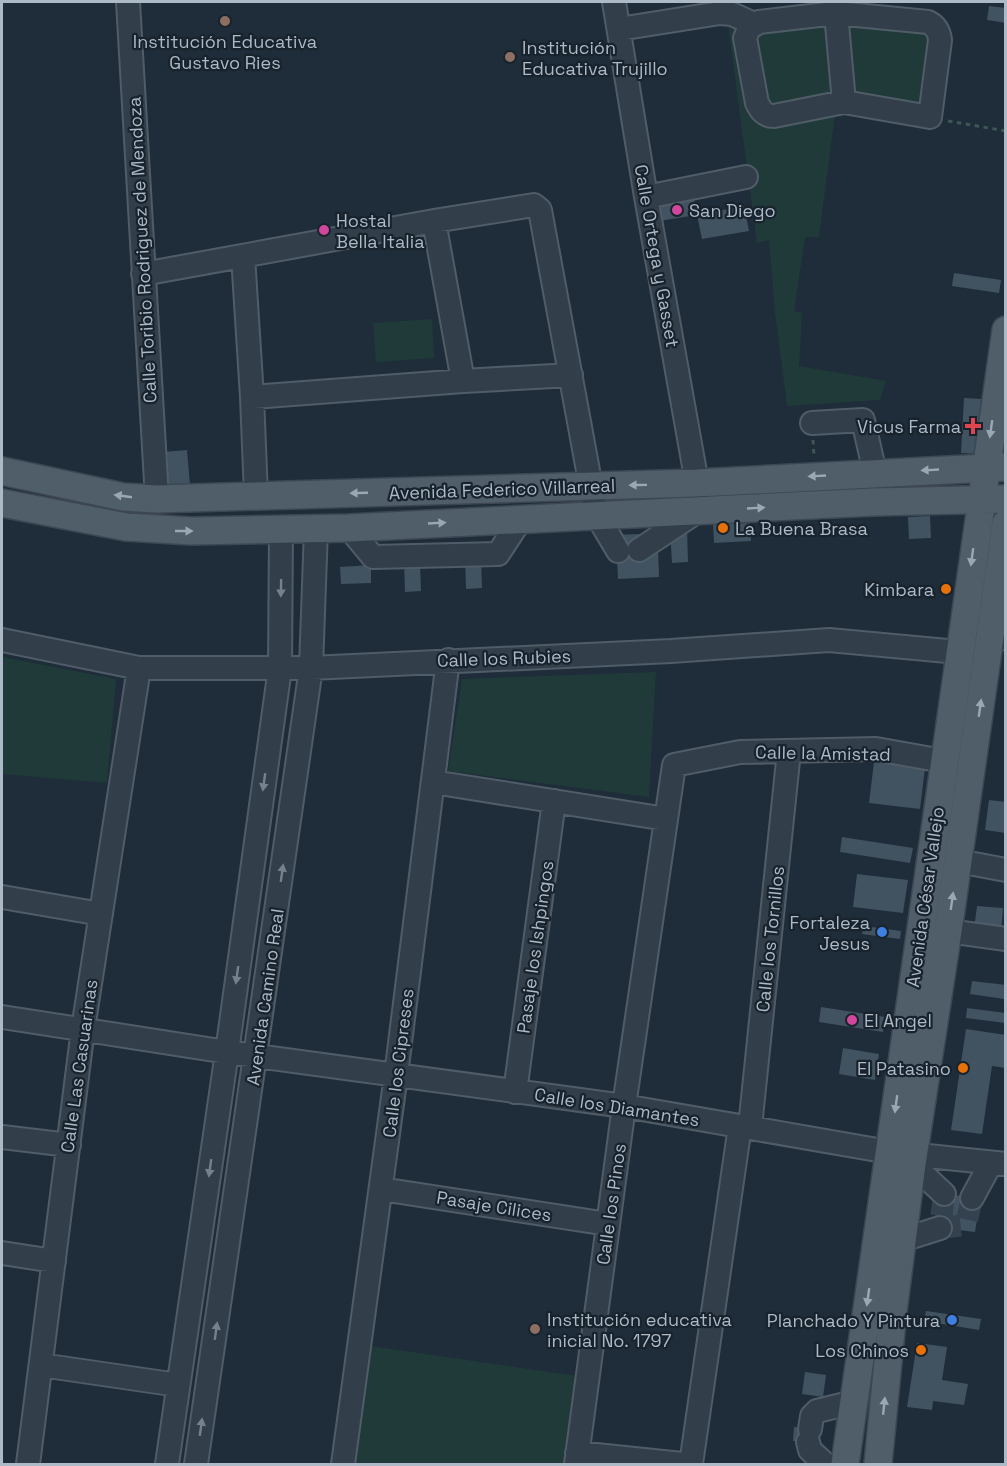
<svg xmlns="http://www.w3.org/2000/svg" width="1007" height="1466" viewBox="0 0 1007 1466" font-family="'Space Grotesk',sans-serif">
  <style>
    .green { fill: #203a3a }
    .building { fill: #415261 }
    .lines { fill: none; stroke-linecap: round; stroke-linejoin: round }
    .minor-tunnel { stroke: #33424e; stroke-width: 22; stroke-dasharray: 22 11; stroke-linecap: butt }
    .minor-casing { stroke: #505c67; stroke-width: 26 }
    .major-casing { stroke: #3c4753; stroke-width: 30 }
    .path { stroke: #3e5656; stroke-width: 3; stroke-dasharray: 4.5 4.5; stroke-linecap: butt }
    .minor { stroke: #323e49; stroke-width: 22 }
    .major { stroke: #505e6a; stroke-width: 27 }
    .oneway { fill: #9aa7b4 }
    .oneway2 { fill: #75828e }
    .education-dot { fill: #8d6e63; stroke: #18232d; stroke-width: 2 }
    .hotel-dot { fill: #d1479c; stroke: #18232d; stroke-width: 2 }
    .health-dot { fill: #e0444e; stroke: #18232d; stroke-width: 2 }
    .food-dot { fill: #e8710a; stroke: #18232d; stroke-width: 2 }
    .shop-dot { fill: #3f7fe0; stroke: #18232d; stroke-width: 2 }
    .labels { text-anchor: middle; dominant-baseline: central; stroke-width: 4.5; stroke-linejoin: round; paint-order: stroke }
    .poi-label { font-size: 18px; fill: #acb9c6; stroke: #18232d; text-anchor: start }
    .street-label { font-size: 18px; fill: #acb9c6; stroke: #18232d }
  </style>
  <rect width="100%" height="100%" fill="#1e2d39"/>
  <path class="green" d="M840 2 937 18 923 112 837 99 819 237H805L794 311 802 313 799 366 886 381 880 400 787 406 775 313 769 240 757 243 728 25Z
    M432 319 434 358 376 362 373 323Z
    M2 657 116 679 107 783 2 774Z
    M656 672 649 797 448 771 462 679Z
    M370 1346 577 1376 563 1464H355Z"/>
  <path class="building" d="M989 6 1006 8V23L987 20Z
    M694 199 697 215 659 221 656 205Z
    M744 206 749 231 702 239 697 215Z
    M954 273 1001 280 999 293 952 286Z
    M964 398 981 399 978 454 961 453Z
    M187 450 190 485 166 487 163 452Z
    M930 516 931 538 909 539 908 517Z
    M750 523 751 541 714 543 713 524Z
    M687 528 688 562 672 563 670 529Z
    M639 534V550L658 549 659 577 618 579 616 535Z
    M481 556 482 588 466 589 465 557Z
    M404 560H420L421 591 405 592Z
    M371 565V583L341 584 340 567Z
    M874 762 925 768 920 809 869 803Z
    M989 800 1006 802V833L985 830Z
    M842 837 913 848 910 863 840 852Z
    M857 874 908 880 903 913 853 907Z
    M977 906 1003 908 1001 932 974 929Z
    M864 926 901 931 900 939 862 934Z
    M972 981 1006 985 1004 999 970 994Z
    M821 1007 885 1017 883 1032 819 1022Z
    M967 1008 1006 1013 1005 1023 966 1018Z
    M966 1029 1006 1035V1068L992 1066 982 1134 951 1130Z
    M843 1048 879 1054 875 1080 839 1074Z
    M939 1193 980 1199 975 1232 934 1227Z
    M926 1311 981 1319 979 1330 924 1321Z
    M917 1343 947 1347 942 1380 968 1384 964 1405 933 1401 932 1410 907 1407Z
    M805 1372 826 1375 823 1397 802 1394Z
    M794 1427 816 1430 814 1443 793 1441Z"/>
  <g class="lines">
    <path class="minor-tunnel" d="M944 1194 940 1228 966 1225 972 1198"/>
    <g class="minor-casing">
      <path id="minor" d="M128 2 157 499
        M614 2 646 197 697 483 698 511 639 550
        M835 2 844 102
        M836 13 928 22C936 26 939 31 940 40L930 117 844 102 774 116C765 116 761 111 757 103L745 38 749 28 759 22Z
        M619 29 720 13 732 14 754 24
        M646 197 746 177
        M434 221 463 381
        M243 256 252 397 256 496
        M143 274 434 221 534 205 540 210 596 514 618 551
        M252 397 463 381 571 375
        M812 423 863 420 875 473
        M349 528 373 557 498 554 521 519
        M2 640 139 668H311L671 651 829 640 958 652 989 639 1006 638
        M433 782 666 819
        M958 861 1006 870
        M2 897 101 914
        M948 931 1006 939
        M2 1017 227 1052 624 1106 889 1152 1006 1164
        M515 1092 554 801
        M750 1127 789 751
        M2 1137 69 1145
        M912 1164 944 1194
        M381 1189 608 1224
        M972 1198 991 1163
        M902 1240 940 1228
        M2 1253 54 1261
        M41 1365 178 1385
        M810 1429 812 1416 817 1411 854 1402
        M808 1442 810 1450 825 1464
        M577 1453 682 1464
        M28 1464 83 1029 139 668
        M167 1464 227 1052 280 668 281 530
        M196 1464 311 668 316 529
        M343 1464 396 1075 448 660
        M576 1464 624 1106 674 765 740 752 876 749 943 761 972 764
        M691 1464 740 1126"/>
    </g>
    <g class="major-casing">
      <path id="major" d="M2 471 123 497 157 499 697 483 1006 467
        M2 503 126 527 192 531 349 528 874 502 1006 499
        M845 1464C897 1086 950 708 1006 330
        M878 1464 893 1311 912 1164 948 931 1006 524"/>
    </g>
    <path class="path" d="M948 121 1006 131
      M813 440 814 457"/>
    <use href="#minor" class="minor"/>
    <use href="#major" class="major"/>
  </g>
  <defs><path id="oneway-solid" d="M-6-.8H1V-3.2L6.5 0L1 3.2V.8H-6Z" transform="scale(1.5)"/></defs>
  <g class="oneway">
    <use href="#oneway-solid" transform="translate(991 429) rotate(98)"/>
    <use href="#oneway-solid" transform="translate(930 470) rotate(177)"/>
    <use href="#oneway-solid" transform="translate(817 476) rotate(177)"/>
    <use href="#oneway-solid" transform="translate(638 485) rotate(179)"/>
    <use href="#oneway-solid" transform="translate(359 493) rotate(178)"/>
    <use href="#oneway-solid" transform="translate(123 496) rotate(-172)"/>
    <use href="#oneway-solid" transform="translate(756 508) rotate(-3)"/>
    <use href="#oneway-solid" transform="translate(437 523) rotate(-3)"/>
    <use href="#oneway-solid" transform="translate(184 531)"/>
    <use href="#oneway-solid" transform="translate(972 557) rotate(98)"/>
    <use href="#oneway-solid" transform="translate(980 708) rotate(-82)"/>
    <use href="#oneway-solid" transform="translate(952 901) rotate(-82)"/>
    <use href="#oneway-solid" transform="translate(896 1104) rotate(98)"/>
    <use href="#oneway-solid" transform="translate(868 1297) rotate(98)"/>
    <use href="#oneway-solid" transform="translate(884 1406) rotate(-84)"/>
  </g>
  <g class="oneway2">
    <use href="#oneway-solid" transform="translate(281 588) rotate(91)"/>
    <use href="#oneway-solid" transform="translate(264 782) rotate(98)"/>
    <use href="#oneway-solid" transform="translate(282 873) rotate(-82)"/>
    <use href="#oneway-solid" transform="translate(237 975) rotate(98)"/>
    <use href="#oneway-solid" transform="translate(210 1168) rotate(98)"/>
    <use href="#oneway-solid" transform="translate(216 1331) rotate(-82)"/>
    <use href="#oneway-solid" transform="translate(201 1427) rotate(-82)"/>
  </g>
  <g class="education-dot">
    <circle cx="225" cy="21" r="6"/>
    <circle cx="510" cy="57" r="6"/>
    <circle cx="535" cy="1329" r="6"/>
  </g>
  <g class="hotel-dot">
    <circle cx="677" cy="210" r="6"/>
    <circle cx="324" cy="230" r="6"/>
    <circle cx="852" cy="1020" r="6"/>
  </g>
  <path class="health-dot" d="M970 417h6v6h6v6h-6v6h-6v-6h-6v-6h6z"/>
  <g class="food-dot">
    <circle cx="723" cy="528" r="6"/>
    <circle cx="946" cy="589" r="6"/>
    <circle cx="963" cy="1068" r="6"/>
    <circle cx="921" cy="1350" r="6"/>
  </g>
  <g class="shop-dot">
    <circle cx="882" cy="932" r="6"/>
    <circle cx="952" cy="1320" r="6"/>
  </g>
  <g class="labels">
    <g class="poi-label">
      <text x="225" y="41" text-anchor="middle">Institución Educativa<tspan x="225" dy="21">Gustavo Ries</tspan></text>
      <text x="522" y="47">Institución<tspan x="522" dy="21">Educativa Trujillo</tspan></text>
      <text x="689" y="210">San Diego</text>
      <text x="336" y="220">Hostal<tspan x="336" dy="21">Bella Italia</tspan></text>
      <text x="961" y="426" text-anchor="end">Vicus Farma</text>
      <text x="735" y="528">La Buena Brasa</text>
      <text x="934" y="589" text-anchor="end">Kimbara</text>
      <text x="870" y="922" text-anchor="end">Fortaleza<tspan x="870" dy="21">Jesus</tspan></text>
      <text x="864" y="1020">El Angel</text>
      <text x="951" y="1068" text-anchor="end">El Patasino</text>
      <text x="547" y="1319">Institución educativa<tspan x="547" dy="21">inicial No. 1797</tspan></text>
      <text x="940" y="1320" text-anchor="end">Planchado Y Pintura</text>
      <text x="909" y="1350" text-anchor="end">Los Chinos</text>
    </g>
    <g class="street-label">
      <text transform="translate(142 250) rotate(-93)">Calle Toribio Rodriguez de Mendoza</text>
      <text transform="translate(657 256) rotate(80)">Calle Ortega y Gasset</text>
      <text transform="translate(502 489) rotate(-2)">Avenida Federico Villarreal</text>
      <text transform="translate(504 658) rotate(-2)">Calle los Rubies</text>
      <text transform="translate(823 753) rotate(1)">Calle la Amistad</text>
      <text transform="translate(925 897) rotate(-82)">Avenida César Vallejo</text>
      <text transform="translate(770 939) rotate(-84)">Calle los Tornillos</text>
      <text transform="translate(535 947) rotate(-82)">Pasaje los Ishpingos</text>
      <text transform="translate(265 997) rotate(-82)">Avenida Camino Real</text>
      <text transform="translate(398 1063) rotate(-83)">Calle los Cipreses</text>
      <text transform="translate(79 1066) rotate(-82)">Calle Las Casuarinas</text>
      <text transform="translate(617 1107) rotate(9)">Calle los Diamantes</text>
      <text transform="translate(611 1204) rotate(-82)">Calle los Pinos</text>
      <text transform="translate(494 1206) rotate(9)">Pasaje Cilices</text>
    </g>
  </g>
  <rect width="1007" height="1466" fill="none" stroke="#acb9c6" stroke-width="6"/>
</svg>
